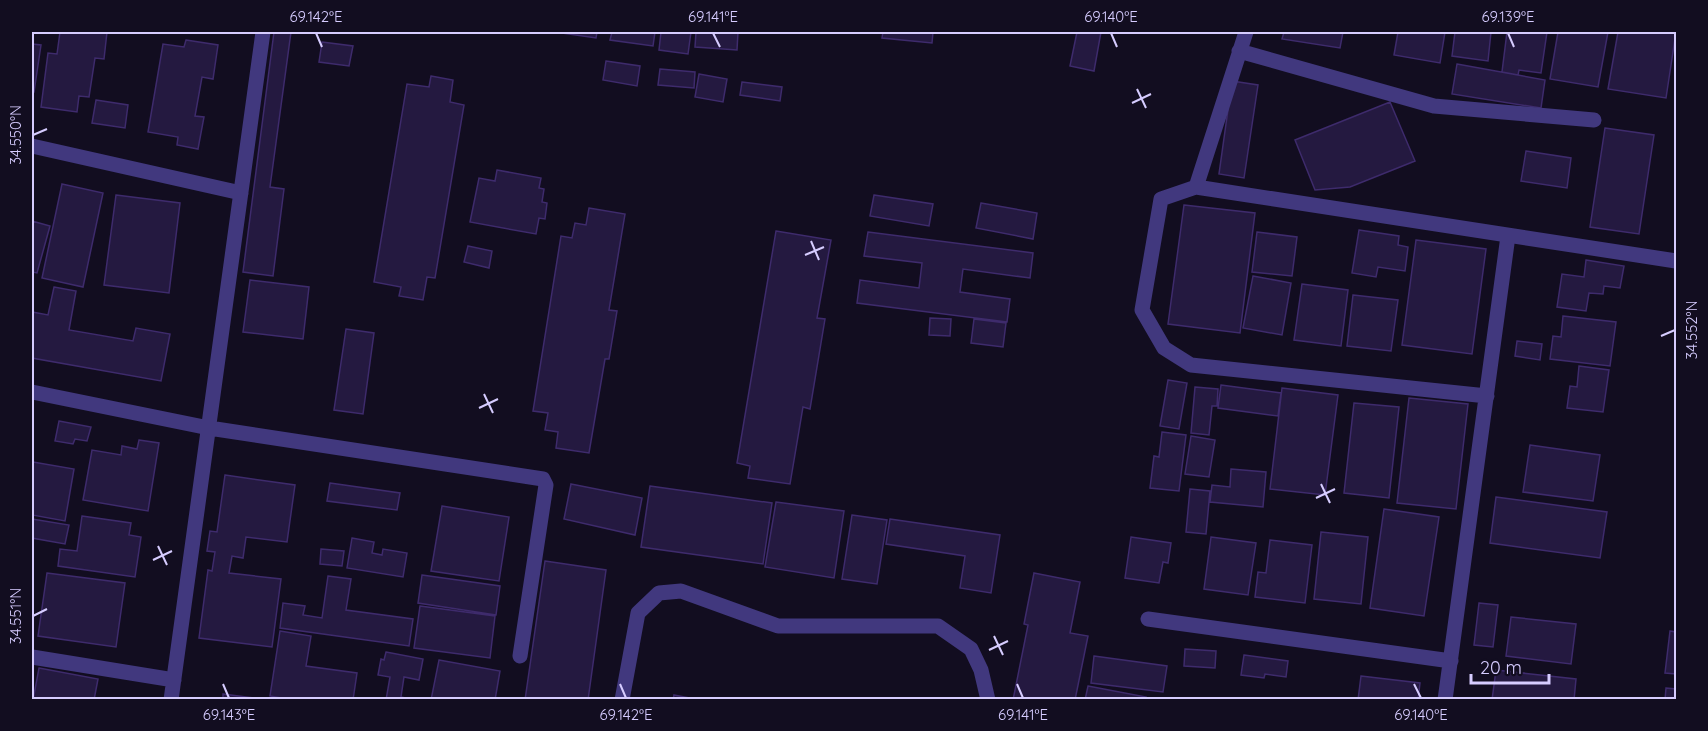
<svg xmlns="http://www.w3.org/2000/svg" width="1708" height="731" viewBox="0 0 1708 731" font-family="Quicksand,sans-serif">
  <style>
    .building { fill: #241940; stroke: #3e2b6c; stroke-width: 1.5 }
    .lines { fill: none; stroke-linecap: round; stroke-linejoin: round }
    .minor { stroke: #41387e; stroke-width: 15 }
    .ticks { fill: none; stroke: #d6ccff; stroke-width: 2 }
    .neatline { fill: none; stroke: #d6ccff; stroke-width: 2 }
    .ticks-label { font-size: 15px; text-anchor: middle; fill: #d6ccff }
  </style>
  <rect width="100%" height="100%" fill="#120d20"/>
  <path class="building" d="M60 32H107L104 59 95 58 89 97 79 96 77 112 41 107 48 53 57 54Z
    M274 32H291L270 187 284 189 273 276 243 272Z
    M555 32H597L596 38Z
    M612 32H655L653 46 610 40Z
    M661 32H691L688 54 659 50Z
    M696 32H738L737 50 695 47Z
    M883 32H933L932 43 882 38Z
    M1077 32H1101L1094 71 1070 66Z
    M1284 32H1343L1340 48 1282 39Z
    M1398 32H1445L1440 63 1394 55Z
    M1455 32H1491L1488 61 1452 56Z
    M1507 32H1547L1541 73 1519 70 1518 75 1502 72Z
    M1558 32H1608L1598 87 1550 79Z
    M1618 32H1676L1666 98 1608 89Z
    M186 40 218 45 213 79 202 77 195 116 204 117 198 149 177 145 178 137 148 132 163 44 184 47Z
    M322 42 353 46 349 66 319 62Z
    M32 44 41 45 34 92H32Z
    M606 61 640 66 637 86 603 80Z
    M1457 64 1545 80 1541 108 1452 94Z
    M660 69 695 72 694 88 658 85Z
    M699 74 727 79 723 102 695 97Z
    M431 76 453 80 450 102 464 105 435 278 427 277 423 300 399 296 401 287 374 282 407 84 429 87Z
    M1232 81 1258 85 1244 178 1219 174Z
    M742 82 782 87 780 101 740 95Z
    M96 100 128 105 125 128 92 123Z
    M1390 102 1415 161 1350 187 1315 190 1295 140Z
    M1605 128 1654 135 1639 234 1590 227Z
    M1526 151 1571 158 1567 188 1521 181Z
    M497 170 541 178 539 188 544 189 542 202 547 203 545 219 539 218 536 234 470 222 479 178 495 181Z
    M62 184 103 193 83 287 42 278Z
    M116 195 180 203 169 293 104 285Z
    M874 195 933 204 929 226 870 216Z
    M981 203 1037 213 1033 239 976 228Z
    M1184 205 1255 213 1240 333 1168 324Z
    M589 208 625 214 609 310 617 311 609 359H605L589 453 556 448 558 432 545 430 548 413 533 411 561 236 572 238 575 223 586 225Z
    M32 221 50 226 37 273 32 272Z
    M1359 230 1399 236 1398 245 1408 247 1405 271 1378 267 1376 277 1352 273Z
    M776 231 831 240 817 318 825 319 810 409 803 407 790 484 748 478 750 466 737 463Z
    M868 232 1033 253 1030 278 963 269 960 292 1010 299 1007 322 857 303 860 280 919 288 922 263 864 256Z
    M1257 232 1297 237 1292 276 1252 272Z
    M1416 240 1486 249 1472 354 1402 345Z
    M468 246 492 251 489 268 464 262Z
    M1586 260 1624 266 1620 288 1604 286 1603 294 1589 293 1586 311 1557 307 1562 274 1584 277Z
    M1253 276 1291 283 1282 335 1243 328Z
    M250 280 309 287 303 339 243 332Z
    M1302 284 1348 290 1341 346 1294 340Z
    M54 287 76 291 69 330 133 341 136 328 170 334 161 381 32 358V312L48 315Z
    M1353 295 1398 300 1391 351 1347 346Z
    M1563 316 1616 322 1610 366 1550 359 1553 336 1561 337Z
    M930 318 951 319 950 336 929 335Z
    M974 319 1006 323 1003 347 971 343Z
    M346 329 374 333 363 414 334 410Z
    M1517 341 1542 344 1540 360 1515 356Z
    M1579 366 1609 370 1603 412 1567 408 1570 386 1577 387Z
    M1168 380 1187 383 1179 429 1160 426Z
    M1221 385 1281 393 1278 416 1218 408Z
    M1195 387 1218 389 1217 406H1212L1209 435 1191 433Z
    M1282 388 1338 395 1325 495 1270 489Z
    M1409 398 1468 404 1456 509 1397 503Z
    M1354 403 1399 407 1389 498 1344 493Z
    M59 421 91 427 87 441 75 439 73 444 55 441Z
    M1162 432 1186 435 1179 491 1150 488 1154 456 1159 457Z
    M1191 436 1215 440 1209 477 1185 474Z
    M139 440 159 443 148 511 83 500 92 450 121 455 122 446 137 449Z
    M1530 445 1600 455 1593 501 1523 492Z
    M33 462 74 469 65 521 32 515Z
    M1231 469 1266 472 1263 507 1210 502 1212 485 1230 487Z
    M225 475 295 485 287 542 246 537 243 558 232 556 229 573 281 579 272 647 199 638 208 570 212 571 215 552 207 551 210 531 217 532Z
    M330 483 400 493 397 510 327 501Z
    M571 484 642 498 635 535 564 519Z
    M650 486 772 503 763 564 641 547Z
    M1190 489 1210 491 1206 534 1186 532Z
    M1496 497 1607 512 1600 558 1490 543Z
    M776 502 844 511 834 578 765 567Z
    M442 506 509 517 499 581 431 571Z
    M1384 509 1439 517 1424 616 1370 608Z
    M852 515 887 520 877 584 842 579Z
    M82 516 131 523 129 535 141 537 135 577 58 566 60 549 77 551Z
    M32 519 69 525 65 544 32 538Z
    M890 519 1000 535 991 593 960 588 965 556 886 544Z
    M1321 532 1368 537 1361 604 1314 599Z
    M1131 537 1171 543 1168 563 1163 562 1159 583 1125 578Z
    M1211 537 1256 543 1248 595 1204 589Z
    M352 538 374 542 372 553 382 555 383 549 407 553 403 577 347 568Z
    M1270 540 1312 545 1305 603 1255 597 1258 572 1266 573Z
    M321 549 344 551 342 566 320 564Z
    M545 561 606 570 588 700H525Z
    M47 573 125 583 116 647 38 636Z
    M1034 573 1080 582 1070 633 1088 636 1075 700H1013L1028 625 1024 624Z
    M422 575 500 586 496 615 418 603Z
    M328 576 351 579 346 610 413 619 409 646 280 628 283 603 305 606 303 615 322 618Z
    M1479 603 1498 605 1493 647 1474 645Z
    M420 606 495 616 490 658 414 648Z
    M1511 617 1576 624 1571 664 1506 656Z
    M280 631 311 636 306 666 357 673 353 700H292L270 696Z
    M1670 631 1676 632V674L1665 673Z
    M1185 649 1216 651 1215 668 1184 666Z
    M386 652 423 659 419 680 404 677 401 697 415 700H386L390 677 378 675 381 659 384 660Z
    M1244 655 1288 661 1286 677 1265 674 1264 678 1241 675Z
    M1094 656 1167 666 1163 692 1091 683Z
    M439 660 500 671 495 700H431Z
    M39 668 98 679 94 700H33Z
    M1496 670 1576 679 1574 700H1492Z
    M1361 676 1420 683 1418 700H1358Z
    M1088 686 1146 697 1145 700H1085Z
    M1666 688 1676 689V700H1665Z
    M223 694 269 700H223Z
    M674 695 700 700H673Z"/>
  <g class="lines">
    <path class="minor" d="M1239 51 1434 106 1594 120
      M32 146 241 193
      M1196 187 1246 32
      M32 392 209 428 543 479 546 485 520 656
      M1487 396 1191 365 1164 348 1142 310 1161 199 1196 187 1676 261
      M1148 619 1451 661
      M32 657 174 680
      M171 700 263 32
      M622 700 638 613 659 593 681 591 778 626H938L971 649 981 670 988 700
      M1445 700 1508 236"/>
  </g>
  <path class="ticks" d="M316 33 322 47M713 33 720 47M1111 33 1117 47M1508 33 1514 47M1137 89 1146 108M1132 103 1151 94M33 135 47 129M811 241 819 260M805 255 824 247M1661 336 1675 330M484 394 493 413M479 408 498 399M1321 484 1330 503M1316 498 1335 489M158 546 167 565M153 560 172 551M33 616 47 609M994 636 1003 655M989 650 1008 641M223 684 229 698M620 684 626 698M1017 684 1023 698M1414 684 1421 698"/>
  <rect width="1708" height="731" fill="none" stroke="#120d20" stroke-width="66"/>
  <path d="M1471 674v9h78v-9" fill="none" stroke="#d6ccff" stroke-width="3"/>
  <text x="1480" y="674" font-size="18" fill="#d6ccff" stroke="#120d20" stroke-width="4.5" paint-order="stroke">20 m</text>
  <rect x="33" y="33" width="1642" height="665" class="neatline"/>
  <g class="ticks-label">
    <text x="316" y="22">69.142°E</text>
    <text x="713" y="22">69.141°E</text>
    <text x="1111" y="22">69.140°E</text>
    <text x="1508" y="22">69.139°E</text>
    <text transform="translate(16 135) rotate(-90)" y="5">34.550°N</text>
    <text transform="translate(1692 330) rotate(-90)" y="5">34.552°N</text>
    <text transform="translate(16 616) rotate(-90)" y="5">34.551°N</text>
    <text x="229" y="720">69.143°E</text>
    <text x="626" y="720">69.142°E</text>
    <text x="1023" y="720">69.141°E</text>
    <text x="1421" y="720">69.140°E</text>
  </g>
</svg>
